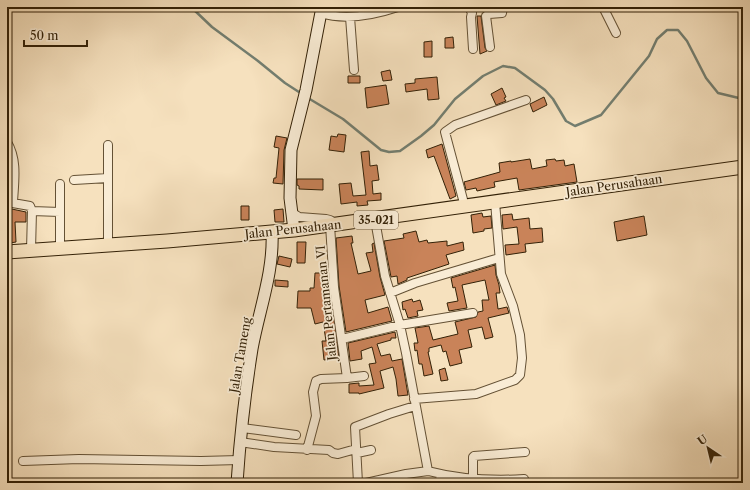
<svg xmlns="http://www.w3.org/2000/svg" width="750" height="490" viewBox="0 0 750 490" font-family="'Libre Caslon Text',serif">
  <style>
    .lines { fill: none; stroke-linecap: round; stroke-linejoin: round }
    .stream { stroke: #737e70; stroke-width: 2.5 }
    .building { fill: #c98359; stroke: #332107 }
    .street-casing { stroke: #645135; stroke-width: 10 }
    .secondary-casing { stroke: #332107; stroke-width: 13 }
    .primary-casing { stroke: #332107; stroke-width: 15 }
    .street { stroke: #f9ecd5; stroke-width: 8 }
    .secondary { stroke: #f9ecd5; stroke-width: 11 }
    .primary { stroke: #f6e1be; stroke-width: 13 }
    .labels { text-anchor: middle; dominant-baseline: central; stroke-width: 3.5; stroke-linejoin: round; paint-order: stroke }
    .shield { fill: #f9ecd5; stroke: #6e5e45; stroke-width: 1 }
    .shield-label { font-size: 11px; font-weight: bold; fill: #332107 }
    .street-label { font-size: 12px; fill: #332107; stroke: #f9ecd5 }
  </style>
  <rect width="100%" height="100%" fill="#f6e1be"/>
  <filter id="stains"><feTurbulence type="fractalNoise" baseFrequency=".005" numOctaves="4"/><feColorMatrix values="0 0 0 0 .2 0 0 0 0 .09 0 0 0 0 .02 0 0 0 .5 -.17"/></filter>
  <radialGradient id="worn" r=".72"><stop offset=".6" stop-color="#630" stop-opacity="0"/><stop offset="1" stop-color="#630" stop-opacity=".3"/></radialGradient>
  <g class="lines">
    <path class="stream" d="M191 7 212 27 258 61 285 83 302 94
      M308 98 343 119 381 150 389 152 400 151 421 136 434 125 455 99 483 76 503 66 515 68 545 90 553 99 566 121 575 126 601 115 649 56 657 39 667 30H678L687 41 706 78 718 93 743 99"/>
  </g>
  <path class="building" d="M477 16H481L485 48 487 51 480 54Z
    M453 37 454 48H445V38Z
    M432 41V57H424V42Z
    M390 70 392 80 383 81 381 72Z
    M348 76H360V83H348Z
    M437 77 439 99 428 100 427 89 406 92 405 84 415 83V79Z
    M386 85 389 104 367 108 365 88Z
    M502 88 506 97 504 98 506 101 496 105 491 94Z
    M544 97 547 105 533 112 530 104Z
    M338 134 346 135 344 152 329 150 331 136 337 137Z
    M276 136 287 138 284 150 283 184 273 183 274 178H276L279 148 274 147Z
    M442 144 456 196 450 199 434 156 428 158 426 150Z
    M369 151 370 166 377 165 379 180 372 181 373 194 381 193V200L367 201 368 205 357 206V202L341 204 339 184 351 183 353 196 366 195 361 152Z
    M530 159 532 169 547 166 546 160 555 159 556 161 564 160 565 166 574 164 577 182 519 190 517 178 494 182 495 187 477 191 476 188 466 190 464 182 500 172 499 163 511 161V162Z
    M297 179H323V190L299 189V186L297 185Z
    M241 206H249V220H241Z
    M7 208 26 212V222H15L16 242 10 243 9 240H7Z
    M283 209 284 222H275L274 210Z
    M482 213 483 217 491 216 492 228 484 229V231L473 233 471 215Z
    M512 214 513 220 529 218 530 229 542 228 543 242 525 244 526 252 506 255 505 245 519 244 517 227 503 229 502 215Z
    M644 216 647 235 617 241 614 222Z
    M416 231 419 242 427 240 428 243 447 241V246L463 242 464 250 446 255 449 264 407 278V280L398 284 397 276 391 277 384 241 404 238 403 234Z
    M352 236 353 243H351L358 274 371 271 366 253 373 252 372 244 374 243 380 277 385 295 365 300 368 313 388 307 392 321 346 332 339 286 336 238Z
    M297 242H306L305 263H297Z
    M279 256 292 259 290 267 277 264Z
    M495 265 496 275 499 285 500 293H496L498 309 507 307 509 313 488 318 493 337 485 339 482 327 468 330 472 347 459 350 462 363 450 366 446 351 443 352 441 345 429 348V352H428L433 374 424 376 422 364H419L417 350 415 351 414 343H418L415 328 429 326 433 340 458 334 455 322 476 317 478 312 483 311 482 300H489L485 280 462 285 467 308 449 311 447 303 458 301 455 287 453 288 451 278Z
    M315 273H328L339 358 324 360 322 341H326L323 322 315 324 311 308H297L298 291H310V288H314Z
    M275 280 288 281V287L275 286Z
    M412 299 413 302 420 300 423 310 417 311 418 316 408 318 405 309 403 310 402 302Z
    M395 332 396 338H391V340L377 344 381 356 390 354 392 361 402 359 408 395 398 396 396 379 393 367 380 371 384 388 359 394V393H349V384L359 383V386L374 385 369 364 376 363 372 347 361 351 362 359 350 361 348 343Z
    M445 368 448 380 441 381 439 370Z"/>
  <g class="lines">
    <g class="street-casing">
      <path id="street" d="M469 7 472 13 471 17 473 49
        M603 7 616 33
        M321 13C346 21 374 15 398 7
        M350 17 354 70
        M490 47 486 16 489 14 502 13 503 7
        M7 142C18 160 14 182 13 202
        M74 180 108 178
        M7 202 30 206 32 211 31 250
        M465 207 445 132 455 125 526 100
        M32 211 60 212
        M291 212 299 217 326 219 330 220 335 223
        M330 225 334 287 347 378
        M108 245V145
        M60 249V184
        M390 293 415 283 499 258
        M342 339 400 325 473 313
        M414 399 476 394 515 380 520 375 522 358 520 335 513 306 501 274 495 202
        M242 428 296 435
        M240 442 274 447 329 450 333 453 338 454 356 449
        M307 450 316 416 313 392 316 381 321 379 347 378 364 376
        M357 453 371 450
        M23 461 79 459 201 461 239 460
        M428 471C459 479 492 481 524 479
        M406 474V483
        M440 474 441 483
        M473 478V457L474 456 525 452
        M358 483 355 427 389 414 415 406
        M366 483 406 474 428 471 406 353 400 325 385 276 375 220"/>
    </g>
    <g class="secondary-casing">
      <path id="secondary" d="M294 230 290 198 291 150 306 90 322 7
        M237 483C240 438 245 393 252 349 259 310 274 272 272 232"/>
    </g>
    <g class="primary-casing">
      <path id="primary" d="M7 252 167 241 294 230 743 167"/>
    </g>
    <use href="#street" class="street"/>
    <use href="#secondary" class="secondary"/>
    <use href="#primary" class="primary"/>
  </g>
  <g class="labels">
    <rect class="shield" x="354" y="211" width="44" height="18" rx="3"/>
    <g class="shield-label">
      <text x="376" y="220">35-021</text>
    </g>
    <g class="street-label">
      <text transform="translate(614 185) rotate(-8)">Jalan Perusahaan</text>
      <text transform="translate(293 229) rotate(-6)">Jalan Perusahaan</text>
      <text transform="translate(326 303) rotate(-96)">Jalan Pertamanan VI</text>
      <text transform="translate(240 355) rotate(-80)">Jalan Tameng</text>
    </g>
  </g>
  <rect width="750" height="490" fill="none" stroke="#f6e1be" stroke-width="24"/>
  <rect x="8" y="8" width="734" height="474" fill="none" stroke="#332107" stroke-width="2"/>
  <rect x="12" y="12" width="726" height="466" fill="none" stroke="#332107"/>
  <g transform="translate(708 448) rotate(325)" stroke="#f9ecd5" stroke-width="3" paint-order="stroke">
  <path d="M0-3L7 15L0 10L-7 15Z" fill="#332107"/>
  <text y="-6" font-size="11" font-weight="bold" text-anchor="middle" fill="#332107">U</text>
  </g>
  <path d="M24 40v6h63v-6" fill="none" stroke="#332107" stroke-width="2"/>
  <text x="30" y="40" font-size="12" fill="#332107" stroke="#f9ecd5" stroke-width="3" paint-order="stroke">50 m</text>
  <rect width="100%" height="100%" filter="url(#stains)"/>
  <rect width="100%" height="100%" fill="url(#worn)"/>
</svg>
